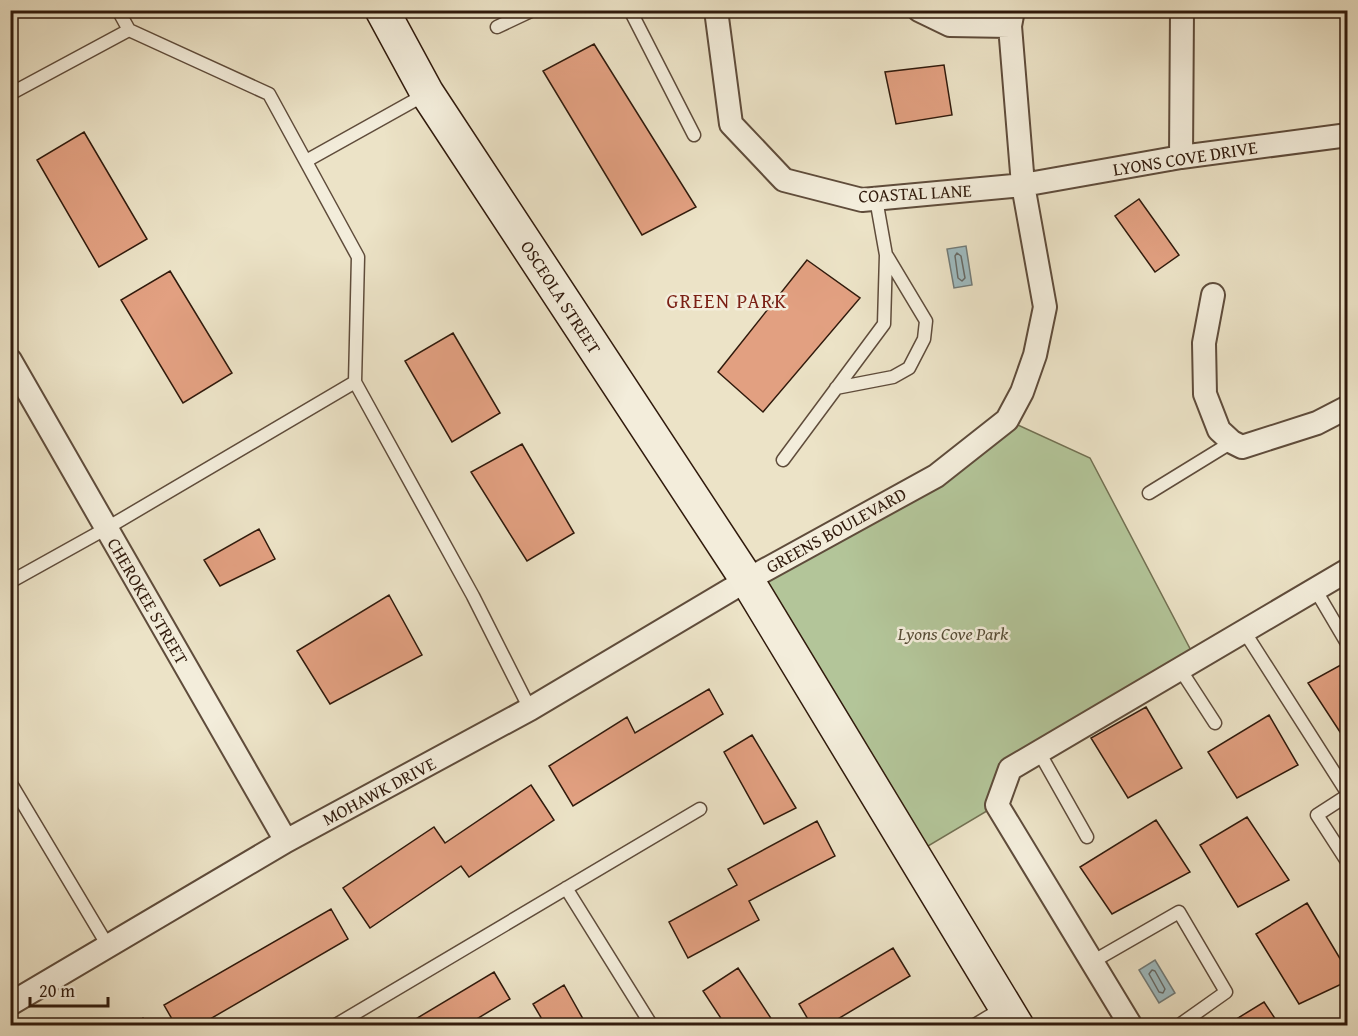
<svg xmlns="http://www.w3.org/2000/svg" width="1358" height="1036" viewBox="0 0 1358 1036" font-family="'Gentium Book Plus',serif">
  <style>
    .green { fill: #b3c599; stroke: #727052; stroke-width: 1.5 }
    .water { fill: #9ebbc0; stroke: #727b78; stroke-width: 1.5 }
    .lines { fill: none; stroke-linecap: round; stroke-linejoin: round }
    .shore { stroke: #676a66; stroke-width: 1.5 }
    .building { fill: #e2a081; stroke: #301a0c; stroke-width: 1.5 }
    .lane-casing { stroke: #5f4c3b; stroke-width: 15 }
    .street-casing { stroke: #5f4c3b; stroke-width: 26 }
    .secondary-casing { stroke: #301a0c; stroke-width: 36 }
    .lane { stroke: #f3eddb; stroke-width: 12 }
    .street { stroke: #f3eddb; stroke-width: 22 }
    .secondary { stroke: #f3eddb; stroke-width: 33 }
    .labels { text-anchor: middle; dominant-baseline: central; stroke-width: 5; stroke-linejoin: round; paint-order: stroke }
    .street-label { font-size: 18px; fill: #301a0c; stroke: #f3eddb }
    .park-label { font-size: 18px; font-style: italic; fill: #574d36; stroke: #f3eddb }
    .neighbourhood-label { font-size: 20px; letter-spacing: 1.5px; fill: #7a1f14; stroke: #f3eddb }
  </style>
  <rect width="100%" height="100%" fill="#ece3c7"/>
  <filter id="stains"><feTurbulence type="fractalNoise" baseFrequency=".00333" numOctaves="4"/><feColorMatrix values="0 0 0 0 .2 0 0 0 0 .09 0 0 0 0 .02 0 0 0 .5 -.17"/></filter>
  <radialGradient id="worn" r=".72"><stop offset=".6" stop-color="#630" stop-opacity="0"/><stop offset="1" stop-color="#630" stop-opacity=".3"/></radialGradient>
  <path class="green" d="M1007 420 1090 458 1196 660 1011 769 997 805 913 855 747 580Z"/>
  <path class="water" d="M966 246 972 285 954 288 947 249Z
    M1155 960 1175 993 1159 1003 1139 970Z"/>
  <g class="lines">
    <path class="shore" d="M957 253 961 256 965 278 962 281 958 278 955 256Z
      M1152 970 1155 971 1165 989 1163 993 1159 992 1149 974Z"/>
  </g>
  <path class="building" d="M594 44 696 207 642 235 543 71Z
    M944 65 952 115 896 124 885 72Z
    M84 132 147 239 99 267 37 160Z
    M1139 199 1179 255 1155 272 1115 216Z
    M807 260 860 298 763 412 718 372Z
    M170 271 232 373 183 403 121 300Z
    M453 333 500 413 452 442 405 361Z
    M522 444 574 533 527 561 471 472Z
    M259 529 275 559 220 586 204 560Z
    M389 595 422 655 330 704 297 651Z
    M1348 661V728L1340 732 1308 683Z
    M709 689 723 714 573 806 549 766 627 717 635 733Z
    M1146 707 1182 768 1128 798 1091 738Z
    M1269 715 1298 765 1237 798 1208 752Z
    M752 735 796 808 764 824 724 752Z
    M531 785 554 820 469 877 461 866 370 928 343 888 434 827 445 843Z
    M1247 817 1289 880 1238 907 1200 845Z
    M1156 820 1190 872 1112 914 1080 867Z
    M817 821 835 856 749 901 759 920 688 958 669 922 737 885 728 869Z
    M1307 903 1348 972V981L1299 1004 1256 934Z
    M331 909 348 939 198 1026H176L164 1005Z
    M893 948 910 976 826 1026H812L799 1004Z
    M738 968 776 1026H726L703 991Z
    M494 972 510 999 465 1026H410L409 1023Z
    M564 985 587 1026H546L533 1004Z
    M1264 1002 1280 1026H1225Z
    M143 1018 147 1026H130Z"/>
  <g class="lines">
    <g class="lane-casing">
      <path id="lane" d="M118 10 129 30 269 94 358 257 355 382 473 596 530 709
        M630 10 694 135
        M497 27 533 10
        M10 94 129 30
        M306 161 426 94
        M836 388 893 377 909 368 924 339 926 321 887 256
        M783 460 884 324 886 255 876 199
        M1149 493 1232 442
        M10 582 107 528 355 382
        M1315 589 1348 645
        M1244 631 1348 794
        M1180 669 1215 723
        M1039 752 1087 837
        M10 782 108 946
        M1348 795 1317 815 1348 863
        M566 888 652 1026
        M1092 962 1179 912 1226 992 1178 1026
        M334 1026 700 809
        M973 1026 1003 1008"/>
    </g>
    <g class="street-casing">
      <path id="street" d="M716 10 731 124 784 180 862 200 1023 185 1181 157 1348 135
        M919 10 950 25 1010 26
        M1181 157 1182 10
        M1213 295 1204 343 1205 394 1219 430 1232 442 1242 447 1317 423 1348 407
        M10 360 286 841
        M10 1004 286 841 530 709 747 580 936 476 1007 420 1022 392 1035 355 1045 307 1023 185 1010 26 1013 10
        M1131 1026 997 805 1010 769 1348 570"/>
    </g>
    <g class="secondary-casing">
      <path id="secondary" d="M382 10 427 93 747 580 1017 1026"/>
    </g>
    <use href="#lane" class="lane"/>
    <use href="#street" class="street"/>
    <use href="#secondary" class="secondary"/>
  </g>
  <g class="labels">
    <g class="street-label">
      <text transform="translate(1185 158) rotate(-9)">LYONS COVE DRIVE</text>
      <text transform="translate(915 193) rotate(-3)">COASTAL LANE</text>
      <text transform="translate(561 297) rotate(57)">OSCEOLA STREET</text>
      <text transform="translate(836 530) rotate(-29)">GREENS BOULEVARD</text>
      <text transform="translate(148 601) rotate(60)">CHEROKEE STREET</text>
      <text transform="translate(379 791) rotate(-28)">MOHAWK DRIVE</text>
    </g>
    <g class="park-label">
      <text x="953" y="633">Lyons Cove Park</text>
    </g>
    <g class="neighbourhood-label">
      <text x="727" y="300">GREEN PARK</text>
    </g>
  </g>
  <rect width="1358" height="1036" fill="none" stroke="#ece3c7" stroke-width="36"/>
  <rect x="12" y="12" width="1334" height="1012" fill="none" stroke="#301a0c" stroke-width="3"/>
  <rect x="18" y="18" width="1322" height="1000" fill="none" stroke="#301a0c" stroke-width="1.5"/>
  <path d="M30 997v9h78v-9" fill="none" stroke="#301a0c" stroke-width="3"/>
  <text x="39" y="997" font-size="18" fill="#301a0c" stroke="#f3eddb" stroke-width="4.5" paint-order="stroke">20 m</text>
  <rect width="100%" height="100%" filter="url(#stains)"/>
  <rect width="100%" height="100%" fill="url(#worn)"/>
</svg>
